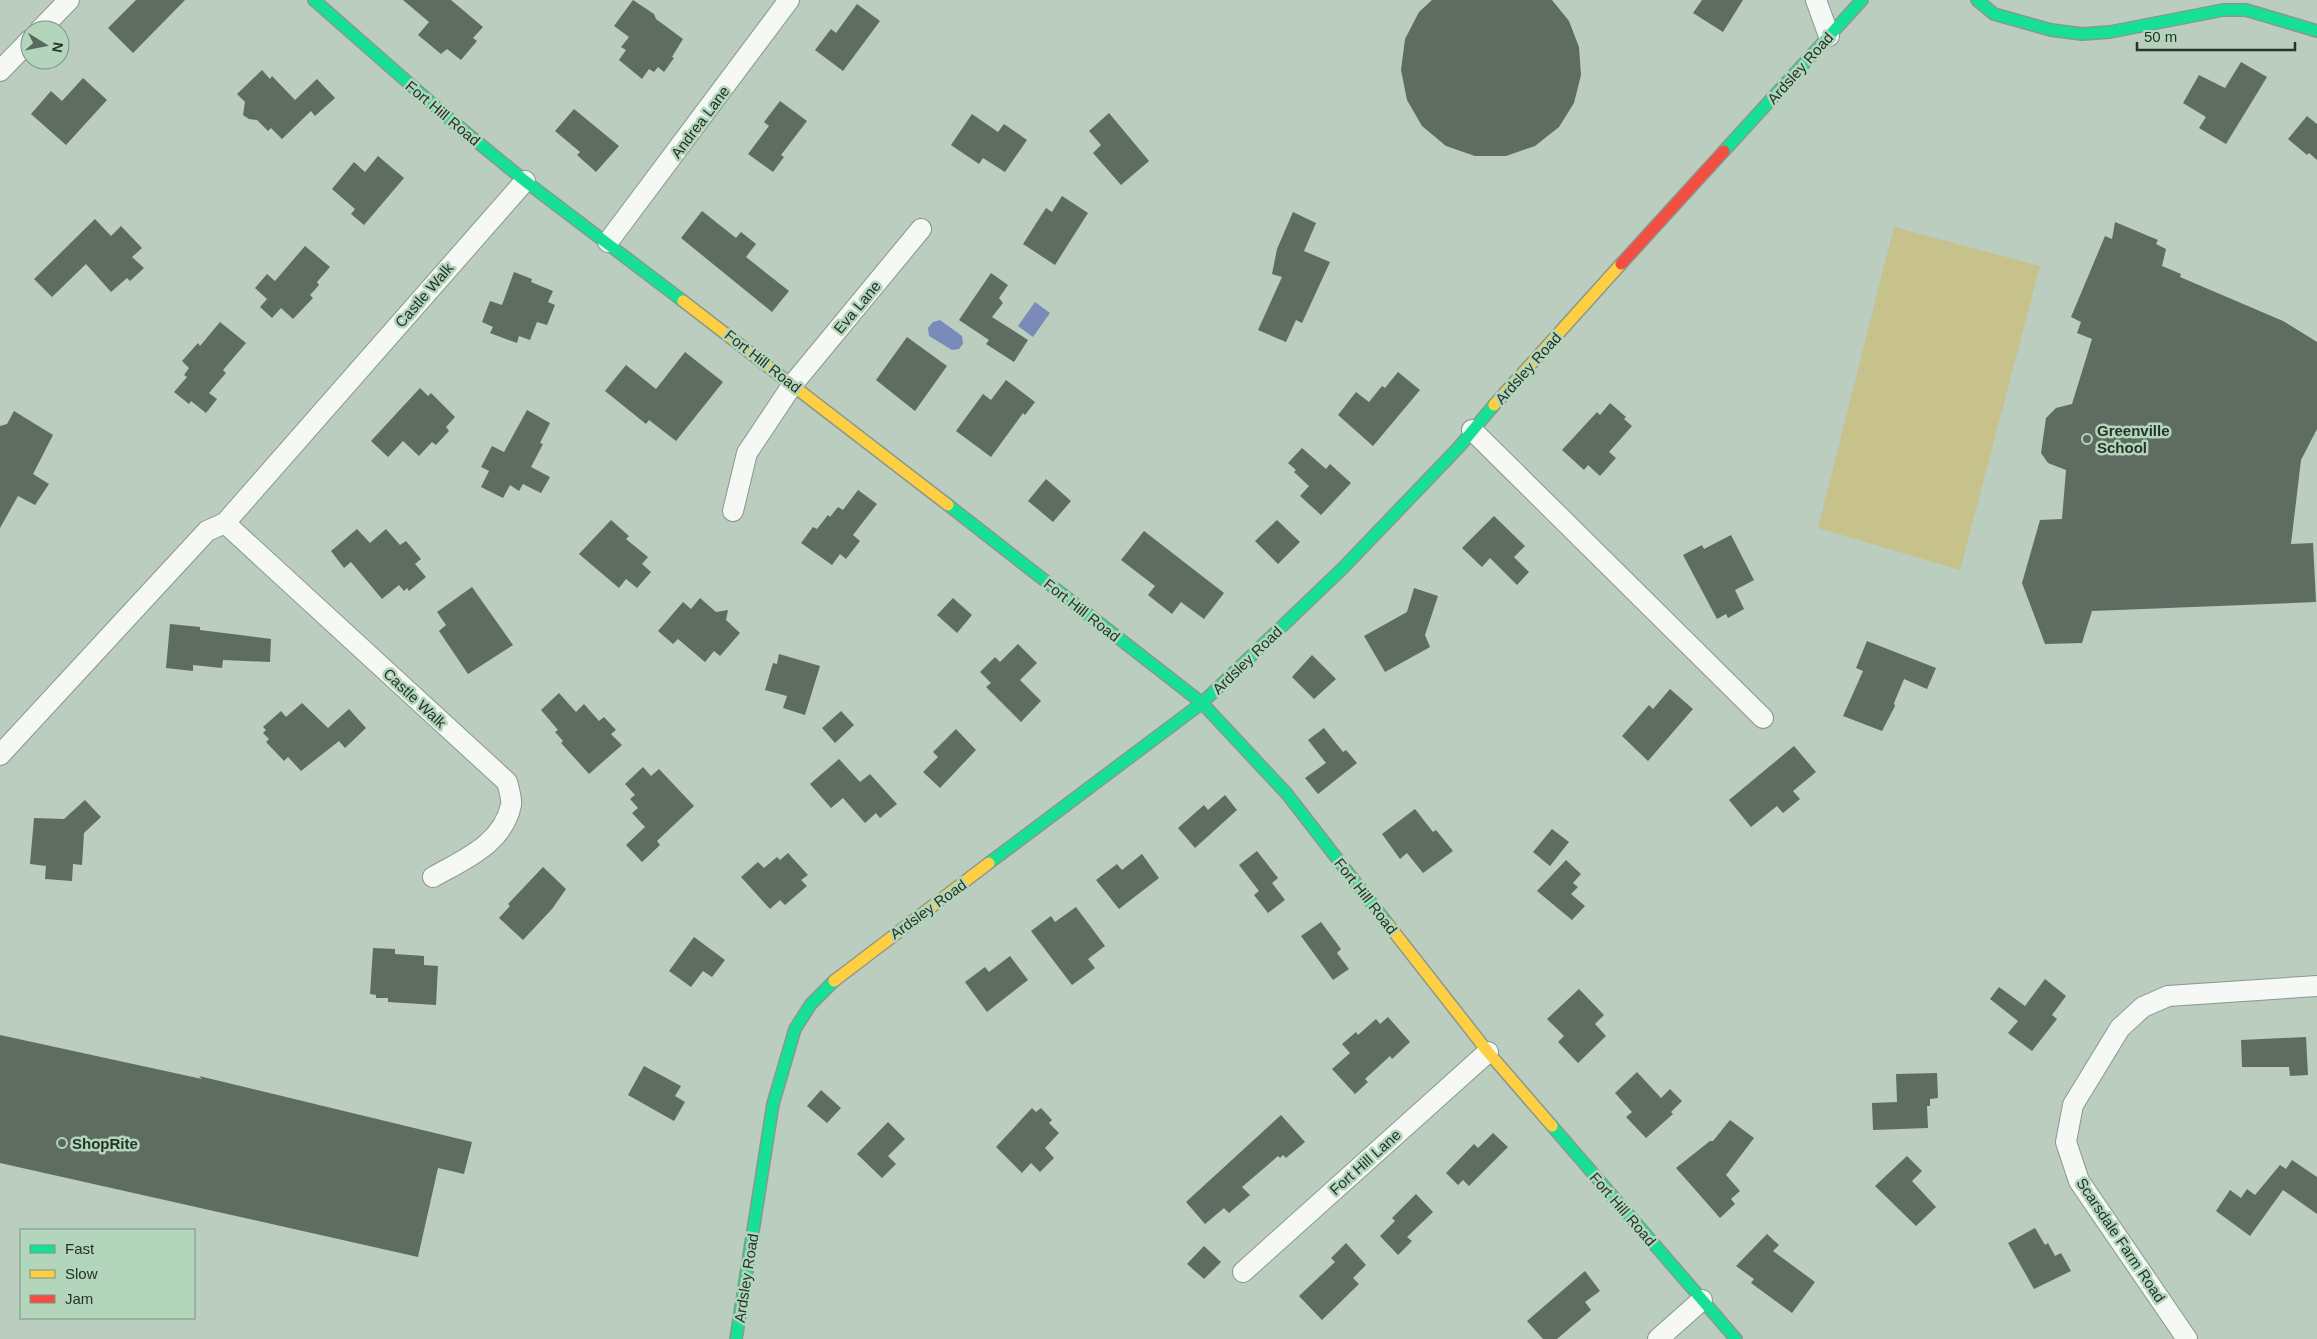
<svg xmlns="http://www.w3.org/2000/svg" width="2317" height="1339" viewBox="0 0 2317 1339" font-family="Arial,sans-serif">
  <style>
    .green { fill: #c7c18b }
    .water { fill: #7a8bb9 }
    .building { fill: #5e6c62 }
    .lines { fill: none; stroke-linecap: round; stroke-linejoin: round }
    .street-casing { stroke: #89988d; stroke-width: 22 }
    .fast-casing { stroke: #89988d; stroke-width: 14 }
    .slow-casing { stroke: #89988d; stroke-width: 14 }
    .jam-casing { stroke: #89988d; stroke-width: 14 }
    .street { stroke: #f5f8f5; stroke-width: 20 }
    .fast { stroke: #16e098; stroke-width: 11 }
    .slow { stroke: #ffcf43; stroke-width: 11 }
    .jam { stroke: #f24e42; stroke-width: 11 }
    .poi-dot { fill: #59695e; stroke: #b2d5bb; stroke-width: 2 }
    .labels { text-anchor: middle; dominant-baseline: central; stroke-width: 5; stroke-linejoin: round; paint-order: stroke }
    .street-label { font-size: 15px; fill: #253329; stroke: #b2d5bb }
    .poi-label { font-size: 15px; font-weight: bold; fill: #253329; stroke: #b2d5bb; text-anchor: start }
  </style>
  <rect width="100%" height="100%" fill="#bacdbf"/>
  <path class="green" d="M1894 227 2040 266 1960 570 1818 528Z"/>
  <path class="water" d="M1035 302 1050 313 1033 337 1018 326Z
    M940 320 962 336 963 344 959 349 952 350 929 336 928 328 933 322Z"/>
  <path class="building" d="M136 0H185L133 53 108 28Z
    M403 0H451L483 27 473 38 477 41 461 60 447 49 441 54 418 35 429 22Z
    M633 0 654 14 656 19 683 39 672 57 674 58 664 72 658 67 654 72 649 69 642 79 619 60 626 50 621 47 629 37 614 26Z
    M1432 0H1552L1569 21 1579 47 1581 75 1574 103 1559 127 1535 146 1506 156H1475L1446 146 1422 126 1407 100 1401 70 1405 39 1419 12Z
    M1702 0H1743L1723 32 1693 13Z
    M857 4 880 21 843 71 815 50 831 29 836 33Z
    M2241 62 2267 77 2226 144 2199 128 2206 117 2183 103 2199 75 2225 88Z
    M262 70 270 79 272 76 295 100 317 79 335 98 315 116 311 111 282 139 271 128 268 131 257 120 249 119 243 115 245 102 237 94Z
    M83 78 107 100 66 145 31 114 51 91 62 101Z
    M780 101 807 121 781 155 784 157 773 172 748 154 769 126 764 122Z
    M574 109 619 146 596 172 577 155 580 152 555 131Z
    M1109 113 1149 161 1121 185 1093 153 1101 145 1089 131Z
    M972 114 998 132 1004 124 1027 140 1005 172 983 158 979 164 951 145Z
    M2307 116 2317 124V160L2309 153 2307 155 2288 139Z
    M378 156 404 178 364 225 351 214 355 209 332 189 354 162 365 172Z
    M1062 196 1088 213 1055 265 1023 244 1046 208 1052 212Z
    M702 211 736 238 741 232 756 244 746 257 789 291 772 312 681 238Z
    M1293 212 1316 223 1304 251 1330 262 1302 323 1296 320 1286 342 1258 330 1282 277 1272 274 1277 249Z
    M95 219 111 236 121 226 142 248 132 257 144 268 130 281 127 278 111 292 86 264 52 297 34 279Z
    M2115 222 2158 240 2156 244 2166 249 2162 266 2181 274 2180 277 2283 321 2317 342V429L2301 460 2291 544 2313 543 2316 602 2092 611 2082 643 2045 644 2022 583 2040 520 2062 519 2066 470 2048 463 2041 453 2046 418 2056 408 2072 404 2092 339 2077 333 2081 322 2071 317 2105 236 2112 239Z
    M305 246 330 267 317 282 319 285 310 295 313 298 293 319 281 308 272 318 260 307 267 299 255 288 267 274 275 281Z
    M514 272 532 279 531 282 553 291 548 302 555 305 547 325 537 322 530 340 519 336 517 343 490 333 493 327 482 322 490 301 502 305Z
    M991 273 1008 285 999 298 1003 303 992 317 1028 340 1014 362 986 344 989 340 959 320Z
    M220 322 246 343 223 370 226 373 209 393 217 399 206 413 191 401 189 404 174 392 187 377 184 375 189 368 182 361 198 343 200 346Z
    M907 337 947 366 915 411 876 380Z
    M685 352 723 382 676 441 649 420 646 424 605 391 626 365 656 389Z
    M1398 372 1420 390 1373 446 1338 415 1356 392 1369 402 1382 386 1385 388Z
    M1006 380 1035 402 1025 415 1023 413 991 457 956 431 983 394 991 400Z
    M420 388 428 396 431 393 455 417 446 427 449 431 436 445 432 442 419 456 403 441 388 457 371 441Z
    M1610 403 1626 417 1624 419 1632 426 1609 452 1616 458 1600 476 1588 465 1584 470 1562 450 1597 412 1600 415Z
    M527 410 550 423 540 443 543 444 531 467 550 477 541 493 523 484 519 491 510 485 503 498 481 487 489 471 481 467 492 446 504 452Z
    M14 411 53 435 33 474 49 484 35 505 18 496 0 528V426L7 424Z
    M1302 448 1326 469 1330 464 1351 483 1321 515 1300 496 1309 486 1294 472 1296 470 1288 463Z
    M1046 479 1071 501 1053 522 1028 501Z
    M858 490 877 504 853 535 860 541 846 559 840 554 832 565 801 543 813 527 817 529 828 515 830 517 838 507 843 510Z
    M1494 516 1525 546 1514 557 1529 572 1517 585 1490 558 1482 567 1462 548Z
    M611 520 629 536 626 539 648 557 642 564 651 572 637 588 626 579 619 588 579 554Z
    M1277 520 1300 542 1278 564 1255 541Z
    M357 529 370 543 386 529 400 545 406 541 421 559 415 564 426 577 409 591 407 588 404 591 399 585 382 599 351 562 344 568 331 551Z
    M1144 531 1224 593 1204 619 1181 602 1172 614 1148 595 1155 586 1121 560Z
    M1731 535 1754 580 1735 590 1744 609 1728 618 1726 614 1717 619 1683 555 1702 545 1704 549Z
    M472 587 513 645 468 674 439 631 446 625 437 612Z
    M1414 588 1438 596 1425 635 1430 647 1385 672 1364 636 1407 612Z
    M700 598 716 612 728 610 726 620 740 633 720 656 714 651 705 662 678 639 673 644 658 631 683 602 691 609Z
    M953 598 972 615 957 633 937 615Z
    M170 624 200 627V630L271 639 270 662 223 660 222 668 193 665V671L166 668Z
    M1867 641 1936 668 1927 689 1904 679 1894 703 1895 706 1882 731 1843 716 1863 671 1856 668Z
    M1018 644 1037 663 1020 680 1041 701 1021 722 986 687 991 683 980 672 995 657 1000 662Z
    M779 654 820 666 805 715 783 708 787 696 765 690 773 663 777 664Z
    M1312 655 1336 679 1314 699 1292 677Z
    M1670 689 1693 709 1648 761 1622 736 1649 705 1653 709Z
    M559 693 576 712 584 704 599 721 604 717 616 730 611 734 622 745 589 774 561 743 563 741 555 732 558 730 541 710Z
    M302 703 328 728 349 709 366 728 345 748 339 741 301 771 288 757 284 761 266 742 269 739 263 733 266 730 263 727 281 711 286 717Z
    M841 711 854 725 835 743 822 728Z
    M1324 728 1343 752 1346 750 1357 763 1318 794 1305 778 1326 763 1308 740Z
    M956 729 976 750 940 788 923 772 938 757 933 752Z
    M1794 746 1816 772 1793 791 1800 799 1783 813 1777 806 1751 827 1729 800Z
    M839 759 860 782 870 774 897 804 880 818 876 813 865 823 843 798 831 808 810 784Z
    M643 767 651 776 659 769 694 806 657 841 660 845 642 862 626 845 645 827 632 813 638 808 630 799 635 795 625 784Z
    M1225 795 1237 810 1195 848 1178 828 1204 805 1208 810Z
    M85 800 101 817 84 833 82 865 73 864 72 881 45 879 46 866 30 864 34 818 64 819Z
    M1415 809 1433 832 1436 830 1453 851 1423 873 1407 853 1400 859 1382 834Z
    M1552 829 1569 842 1550 866 1533 852Z
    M1257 851 1278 878 1272 883 1285 900 1268 913 1254 895 1259 891 1239 865Z
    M788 853 808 875 801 880 807 886 785 905 780 900 770 909 741 877 758 862 764 868 777 857 780 860Z
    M1142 854 1159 878 1119 909 1096 880 1117 864 1122 870Z
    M1566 860 1581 874 1573 883 1578 887 1571 894 1585 906 1572 920 1537 891Z
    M543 867 566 889 552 909 523 940 499 918 510 906 508 904Z
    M1076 907 1105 946 1088 959 1095 968 1072 985 1031 931 1051 916 1055 922Z
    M1321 922 1341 949 1337 953 1349 969 1333 980 1301 936Z
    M694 937 725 960 712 977 703 971 691 987 669 971Z
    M373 948 395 949V954L424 956V965L438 966 436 1005 388 1002V998H376V995L370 994Z
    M1010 956 1028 980 987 1012 965 982 985 967 989 972Z
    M2045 979 2066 996 2052 1015 2057 1019 2032 1051 2008 1033 2018 1021 1990 999 1999 987 2025 1006Z
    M1579 989 1604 1015 1595 1024 1606 1036 1578 1063 1558 1042 1564 1036 1547 1019Z
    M1388 1017 1410 1042 1392 1059 1390 1056 1365 1079 1368 1082 1355 1094 1332 1069 1350 1053 1342 1044 1356 1032 1358 1035 1376 1019 1380 1024Z
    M0 1035 202 1079 199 1076 472 1142 464 1174 438 1168 418 1257 0 1163Z
    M2306 1037 2308 1075 2290 1076 2289 1067H2242L2241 1040Z
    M644 1066 681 1086 675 1096 685 1102 674 1121 628 1095Z
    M1637 1072 1661 1098 1670 1089 1682 1101 1671 1112 1673 1114 1646 1138 1626 1117 1632 1112 1615 1093Z
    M1937 1073 1938 1098 1930 1099V1106H1927L1928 1128 1873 1130 1872 1103 1897 1102 1896 1074Z
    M821 1090 841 1108 827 1123 807 1106Z
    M1032 1108 1036 1112 1041 1108 1052 1120 1049 1123 1059 1133 1045 1148 1054 1158 1040 1172 1031 1163 1022 1173 996 1147Z
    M1281 1115 1305 1142 1286 1158 1283 1155 1280 1158 1278 1156 1242 1187 1250 1195 1229 1213 1224 1208 1205 1224 1186 1202Z
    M1730 1120 1754 1138 1726 1175 1740 1191 1731 1199 1735 1204 1720 1218 1676 1168 1710 1141H1713Z
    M888 1122 905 1139 888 1156 896 1164 882 1178 857 1154Z
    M1493 1133 1508 1147 1469 1186 1463 1180 1458 1185 1446 1173 1474 1144 1478 1148Z
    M1907 1156 1922 1171 1912 1181 1936 1207 1916 1226 1875 1186Z
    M2292 1160 2317 1177V1214L2283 1190 2250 1236 2216 1211 2230 1190 2241 1198 2247 1189 2255 1195 2280 1165 2286 1169Z
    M1416 1194 1433 1212 1407 1237 1412 1241 1398 1255 1380 1236 1395 1221 1392 1218Z
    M2035 1228 2045 1245 2048 1243 2055 1256 2061 1253 2071 1271 2034 1289 2008 1243Z
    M1767 1234 1779 1245 1773 1251 1815 1282 1792 1313 1751 1283 1754 1279 1736 1266Z
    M1346 1243 1366 1265 1353 1278 1359 1284 1322 1320 1299 1296 1335 1262 1331 1258Z
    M1204 1246 1221 1262 1204 1279 1187 1264Z
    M1585 1271 1600 1291 1585 1302 1591 1310 1557 1339H1543L1527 1321Z"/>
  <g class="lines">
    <g class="street-casing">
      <path id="street" d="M1816 0 1829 36
        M40 30 69 0
        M0 71 30 40
        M608 242 789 0
        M1472 430 1763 718
        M733 511 747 453 793 384 921 229
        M225 523 507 782C509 789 512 799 511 805 503 844 463 860 433 877
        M0 755 207 531 225 523 525 181
        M1243 1272 1488 1052
        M1658 1339 1702 1300
        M2187 1339 2079 1181 2066 1142 2073 1105 2120 1028 2143 1007 2168 996 2317 986"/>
    </g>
    <g class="fast-casing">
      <path id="fast" d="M314 0 453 122 525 181 683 301
        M1977 0 1994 14 2051 30 2082 34 2110 32 2223 10H2246L2317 31
        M1724 151 1862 0
        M948 505 1202 703 1287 794 1387 923
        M989 863 1202 703 1343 568 1459 447 1494 405
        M1552 1126 1736 1339
        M736 1339 773 1104 795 1029 811 1004 834 981"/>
    </g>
    <g class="slow-casing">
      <path id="slow" d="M683 301 948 505
        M1494 405 1621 264
        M1387 923 1488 1052 1552 1126
        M834 981 989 863"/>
    </g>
    <g class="jam-casing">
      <path id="jam" d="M1621 264 1724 151"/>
    </g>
    <use href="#street" class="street"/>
    <use href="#fast" class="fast"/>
    <use href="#slow" class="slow"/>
    <use href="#jam" class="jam"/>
  </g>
  <g class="poi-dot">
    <circle cx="2087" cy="439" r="5"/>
    <circle cx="62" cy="1143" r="5"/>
  </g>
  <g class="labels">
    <g class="street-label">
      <text transform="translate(1800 68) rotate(-48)">Ardsley Road</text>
      <text transform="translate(443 113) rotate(40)">Fort Hill Road</text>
      <text transform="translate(700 122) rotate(-53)">Andrea Lane</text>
      <text transform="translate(424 295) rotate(-49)">Castle Walk</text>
      <text transform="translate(857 307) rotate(-50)">Eva Lane</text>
      <text transform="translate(763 361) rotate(38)">Fort Hill Road</text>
      <text transform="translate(1528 368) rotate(-48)">Ardsley Road</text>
      <text transform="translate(1082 610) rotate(38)">Fort Hill Road</text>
      <text transform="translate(1247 660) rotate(-44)">Ardsley Road</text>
      <text transform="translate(415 698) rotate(43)">Castle Walk</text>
      <text transform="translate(1366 896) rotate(52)">Fort Hill Road</text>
      <text transform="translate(928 909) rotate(-36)">Ardsley Road</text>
      <text transform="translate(1365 1162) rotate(-42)">Fort Hill Lane</text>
      <text transform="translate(1623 1209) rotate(49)">Fort Hill Road</text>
      <text transform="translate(2121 1240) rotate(56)">Scarsdale Farm Road</text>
      <text transform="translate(746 1278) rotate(-81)">Ardsley Road</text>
    </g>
    <g class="poi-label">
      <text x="2097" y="430">Greenville<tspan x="2097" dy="17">School</tspan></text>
      <text x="72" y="1143">ShopRite</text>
    </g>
  </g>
  <rect x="20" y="1229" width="175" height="90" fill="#b2d5bb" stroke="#7a9481"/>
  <rect x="30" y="1245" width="25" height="8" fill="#16e098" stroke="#7a9481"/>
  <text x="65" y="1254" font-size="15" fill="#253329">Fast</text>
  <rect x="30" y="1270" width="25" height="8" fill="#ffcf43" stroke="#7a9481"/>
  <text x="65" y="1279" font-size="15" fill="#253329">Slow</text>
  <rect x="30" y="1295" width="25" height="8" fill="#f24e42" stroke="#7a9481"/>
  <text x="65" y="1304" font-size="15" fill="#253329">Jam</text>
  <g transform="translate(45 45) rotate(100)"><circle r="24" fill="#b2d5bb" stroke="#7a9481"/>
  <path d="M0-4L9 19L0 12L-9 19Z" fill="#59695e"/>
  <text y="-8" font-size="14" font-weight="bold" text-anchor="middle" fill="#253329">N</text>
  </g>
  <path d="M2137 42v8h158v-8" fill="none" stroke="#253329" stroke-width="2.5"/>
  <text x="2144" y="42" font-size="15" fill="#253329" stroke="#b2d5bb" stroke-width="4" paint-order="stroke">50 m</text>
</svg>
